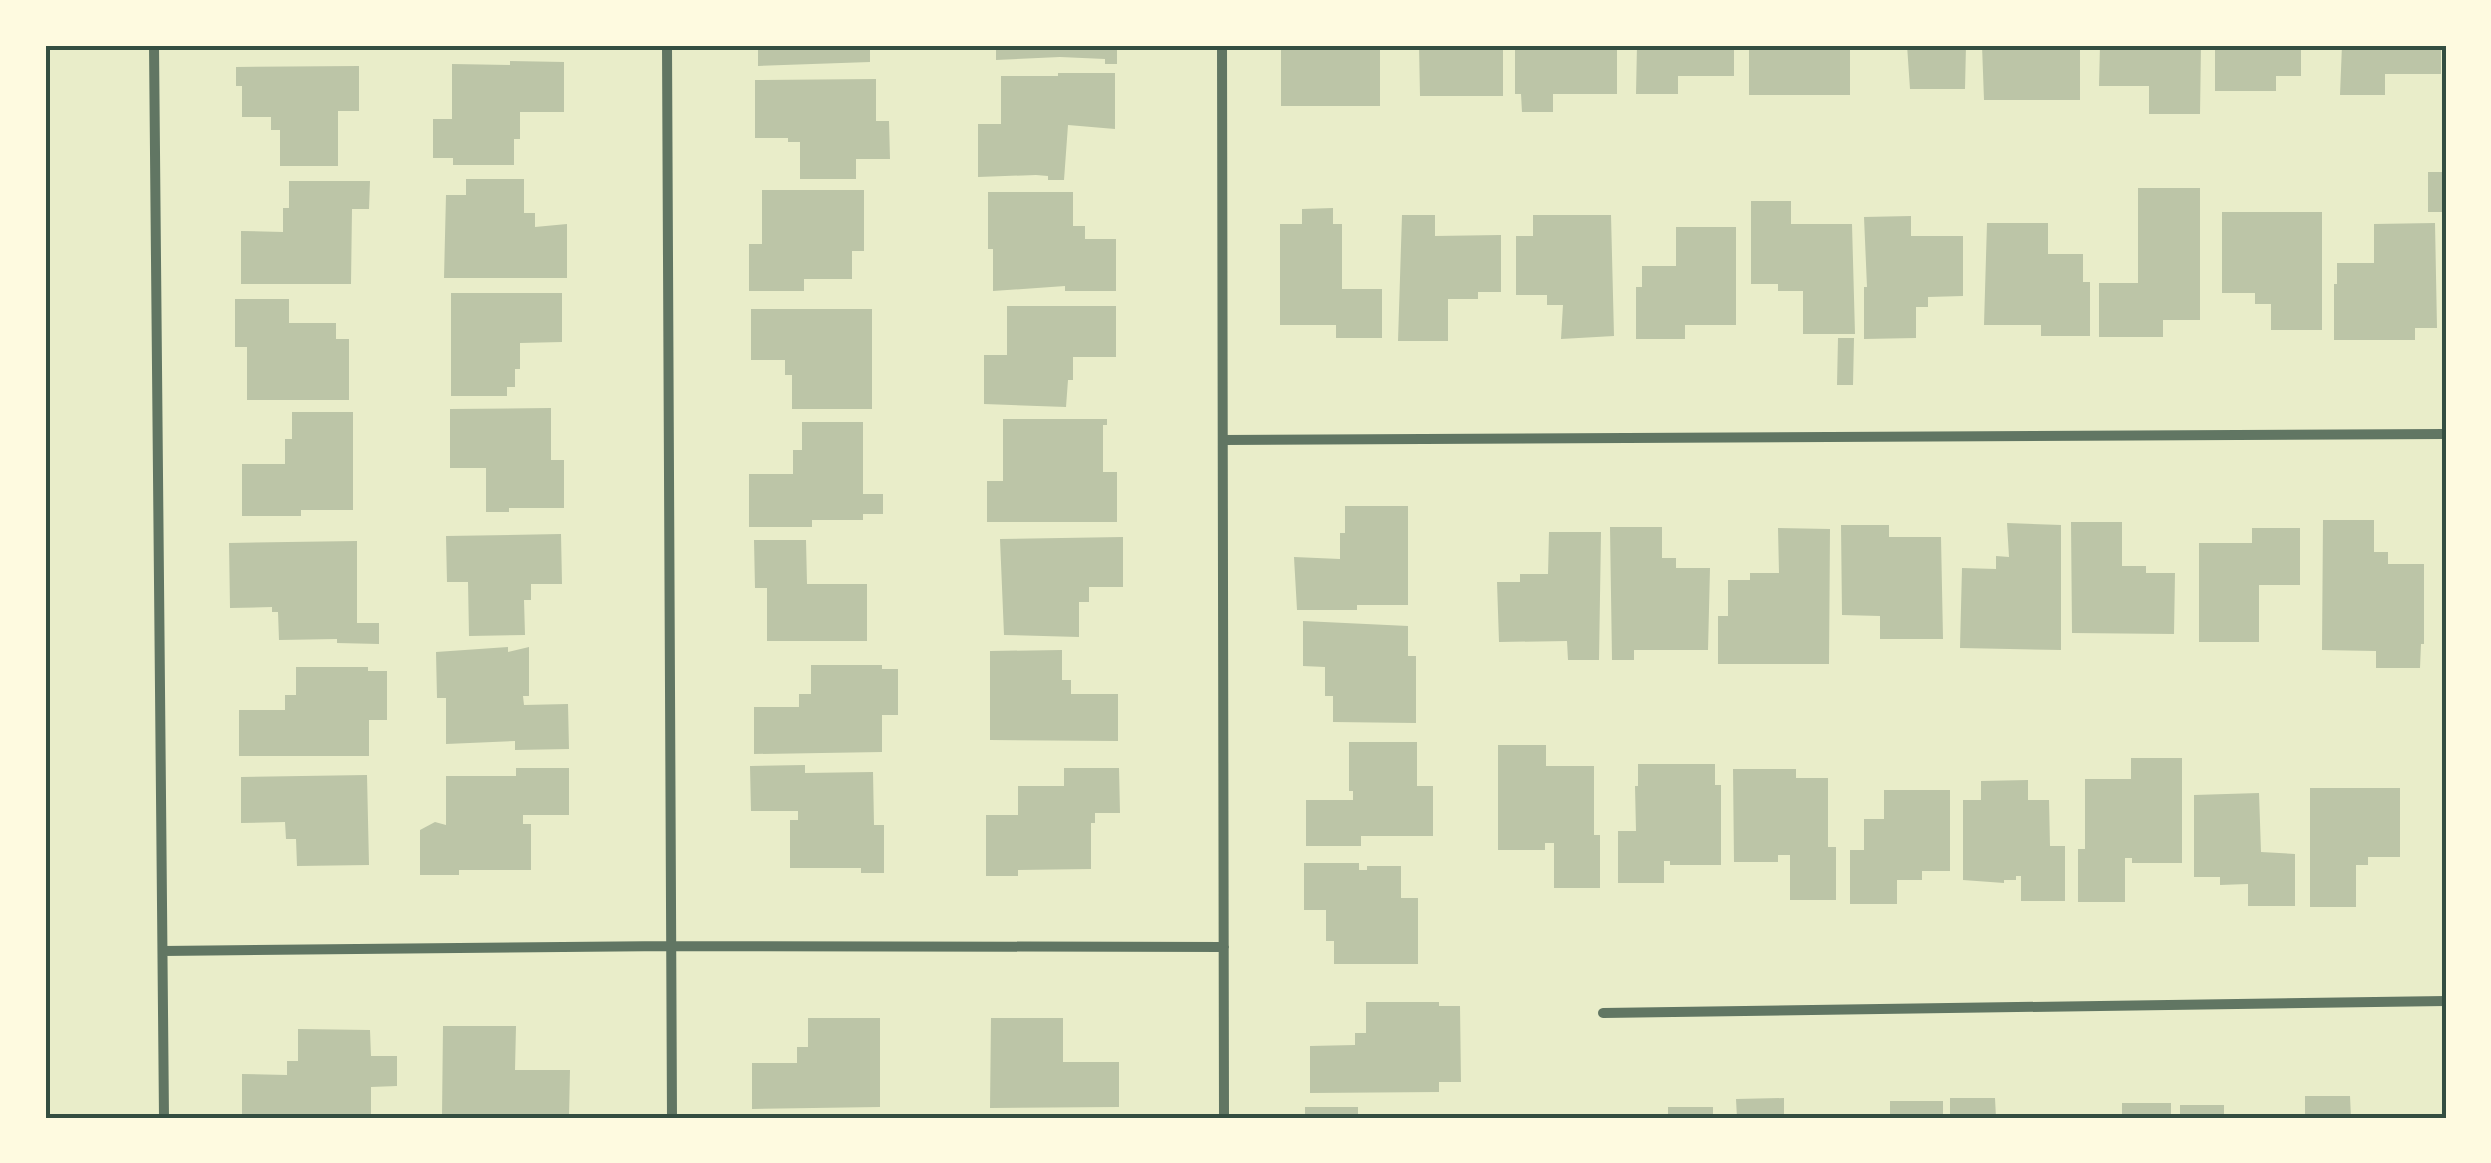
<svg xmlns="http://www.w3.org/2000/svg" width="2491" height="1163" viewBox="0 0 2491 1163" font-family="Commissioner,sans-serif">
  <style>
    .building { fill: #bcc5a7 }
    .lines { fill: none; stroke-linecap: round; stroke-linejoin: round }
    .minor { stroke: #617663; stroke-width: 10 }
    .neatline { fill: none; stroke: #344e41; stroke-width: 4 }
  </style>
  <rect width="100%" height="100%" fill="#e9edc9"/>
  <path class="building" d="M758 45H870V62L758 66Z
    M996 45H1117V64H1105V59L1060 57 996 60Z
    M1281 45H1380V106H1281Z
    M1419 45H1503V96H1420Z
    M1515 45H1617V94H1553V112H1522L1521 94H1515Z
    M1637 45H1734V76H1678V94H1636Z
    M1749 45H1850V95H1749Z
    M1907 45H1966L1965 89H1910Z
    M1982 45H2080V100H1984Z
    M2100 45H2201L2200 114H2149V86H2099Z
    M2215 45H2301V76H2276V91H2215Z
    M2342 45H2441V74H2385V95H2340Z
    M510 61 564 62V112H520V139H514V165H453V158H433V119H452V64L510 65Z
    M359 66V111H338V166H280V130H271V117H242V86H236V67Z
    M1058 73H1115V129L1068 125 1064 180H1048V176L1036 175 978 177V124H1001V76H1058Z
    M876 79V121H889L890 159H856V179H800V142H788V138H755V80Z
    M2428 172H2443V212H2428Z
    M466 179H524V213H535V227L567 224V278H444L446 195H466Z
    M289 181H370L369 209H352L351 284H241V231L283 232V208H289Z
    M2138 188H2200V320H2163V337H2099V283H2138Z
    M762 190H864V251H852V279H804V291H749V244H762Z
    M988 192H1073V226H1085V239H1116V291H1065V286L993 291V249H988Z
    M1751 201H1791V224H1852L1855 334H1803V291H1778V284H1751Z
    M1333 208V224H1342V289H1382V338H1336V325H1280V224H1302V209Z
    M2222 212H2322V330H2271V304H2255V293H2222Z
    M1402 215H1435V236L1501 235V292H1478V299H1448V341H1398Z
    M1533 215H1611L1614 336 1561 339 1563 305H1547V295H1516V236H1533Z
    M1911 216V236H1963V296L1928 297V307H1916V338L1864 339V287H1867L1864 217Z
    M1987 223H2048V254H2083V282H2090V336H2041V325H1984Z
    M2435 223 2437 328H2415V340H2334V284H2337V263H2374V224Z
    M1676 227H1736V325H1685V339H1636V287H1642V266H1676Z
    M451 293H562V342L520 343V369H515V387H507V396H451Z
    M235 299H289V323H336V339H349V400H247V347H235Z
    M1007 306H1116V357H1073V380H1068L1066 407 984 404V355H1007Z
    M751 309H872V409H792V375H785V360H751Z
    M1838 338H1854L1853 385H1837Z
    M551 408V460H564V508H509V512H486V468H450V409Z
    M292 412H353V510H301V516H242V464H285V439H292Z
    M1003 419H1107V425H1103V472H1117V522H987V481H1003Z
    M802 422H863V494H883V514H863V520H812V527H749V474H793V450H802Z
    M1345 506H1408V605H1357V610H1297L1294 557 1340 559V533H1345Z
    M2323 520H2374V552H2388V564H2424V644H2421L2420 668H2376V651L2322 650Z
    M2071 522H2122V566H2146V573H2175L2174 634 2072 633Z
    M2007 523 2061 525V650L1960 648 1962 568 1996 569V556L2009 557Z
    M1841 525H1889V537H1941L1943 639H1880V616L1842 615Z
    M1610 527H1662V558H1676V568H1710L1708 650H1634V660H1612Z
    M1778 528 1830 529 1829 664H1718V616H1728V580H1750V573H1779Z
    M2252 528H2300V585H2259V642H2199V543H2252Z
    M1549 532H1601L1599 660H1568L1567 641 1499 642 1497 582H1520V574H1548Z
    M561 534 562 584H531V600H524L525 635 469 636 468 582H447L446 536Z
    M1123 537V587H1089V602H1079V637L1004 635 1000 539Z
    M754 540H806L807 584H867V641H767V588H755Z
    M357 541V623H379V644L337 643V639L279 640 278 612H272V607L230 608 229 543Z
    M1303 621 1408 626V656H1416V723L1333 722V696H1325V667L1303 666Z
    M508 647V652L529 647V696H523L524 705 568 704 569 749 515 750V741L446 744V698H437L436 652Z
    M1062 650V680H1071V694H1118V741L990 740V651Z
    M811 665H882V669H898V715H882V752L754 754V707H799V694H811Z
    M296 667H368V671H387V720H369V756H239V710H285V695H296Z
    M1349 742H1417V786H1433V836H1361V846H1306V800H1353V791H1349Z
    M1498 745H1546V766H1594V835H1600V888H1554V843H1545V850H1498Z
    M2131 758H2182V863H2132V858H2125V902H2078V849H2085V779H2131Z
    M1638 764H1715V785H1721V865H1670V861H1664V883H1618V831H1636L1635 786H1638Z
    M805 765V773L873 772 874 825H884V873H861V868H790V820H798V811H751L750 766Z
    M516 768H569V815H523V824H531V870H459V875H420V830L435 822 446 825V776H516Z
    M1064 768H1119L1120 813H1095V823H1091V869L1018 870V876H986V815H1018V786H1064Z
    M1733 769H1796V778H1828V847H1836V900H1790V855H1778V862H1734Z
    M367 775 369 865 297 866 296 839H286L285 822 241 823V777Z
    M2028 780V800H2049L2050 846H2065V901H2021V876H2016V880H2004V883L1963 880V800H1981V781Z
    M2310 788H2400V857H2368V865H2356V907H2310Z
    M1884 790H1950V871H1922V880H1897V904H1850V850H1864V819H1884Z
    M2259 793 2261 852 2295 854V906H2248V884L2220 885V877H2194V795Z
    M1304 863H1359V870H1367V866H1401V898H1418V964H1334V941H1326V910H1304Z
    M1366 1002H1439V1006H1460L1461 1082H1439V1092L1310 1093V1046L1355 1045V1033H1366Z
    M808 1018H880V1107L752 1109V1063H797V1047H808Z
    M991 1018H1063V1062H1119V1107L990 1108Z
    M443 1026H516L515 1070H570L569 1116H442Z
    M298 1029 370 1030 371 1056H397V1086L371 1087V1118H242V1074L287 1075V1061H298Z
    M2305 1096H2350L2351 1118H2305Z
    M1784 1098V1118H1737L1736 1099Z
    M1950 1098H1995L1996 1118H1950Z
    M1890 1101H1943V1118H1890Z
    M2122 1103H2171V1118H2122Z
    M2180 1105H2224V1118H2180Z
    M1305 1107H1358V1118H1305Z
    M1668 1107H1713V1118H1668Z"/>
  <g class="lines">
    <path class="minor" d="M154 45 164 1118
      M667 45 672 1118
      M1222 45 1224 1118
      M1223 440 2446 434
      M163 951 672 946 1224 947
      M1603 1013 2446 1001"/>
  </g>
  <rect width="2491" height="1163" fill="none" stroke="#fefae0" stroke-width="95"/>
  <rect x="48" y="48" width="2396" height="1068" class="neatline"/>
</svg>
